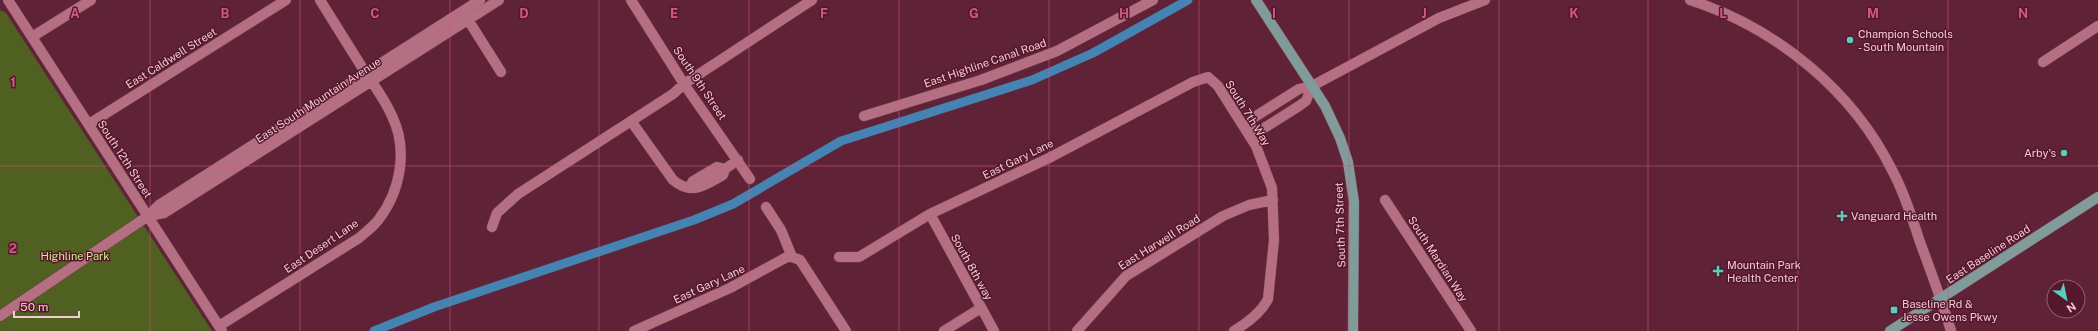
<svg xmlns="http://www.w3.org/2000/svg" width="2098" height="331" viewBox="0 0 2098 331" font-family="'Public Sans',sans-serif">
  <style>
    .green { fill: #4f6020 }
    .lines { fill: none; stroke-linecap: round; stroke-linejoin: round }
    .canal { stroke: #4583b2; stroke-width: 9 }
    .minor-casing { stroke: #774055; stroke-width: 11 }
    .major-casing { stroke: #774055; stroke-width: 11 }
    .minor { stroke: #b56f82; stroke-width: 10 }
    .major { stroke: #809b9a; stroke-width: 10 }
    .grid { fill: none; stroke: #d35785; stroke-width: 1; stroke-opacity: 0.55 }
    .poi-dot { fill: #5acebd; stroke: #54172c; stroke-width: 1.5 }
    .labels { text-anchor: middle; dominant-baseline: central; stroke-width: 3; stroke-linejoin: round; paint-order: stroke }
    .poi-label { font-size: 11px; fill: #f3cbd4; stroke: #54172c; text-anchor: start }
    .street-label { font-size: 11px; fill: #f3cbd4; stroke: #54172c }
    .park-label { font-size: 11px; fill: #d0ed8d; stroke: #54172c }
    .grid-label { font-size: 13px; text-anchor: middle; font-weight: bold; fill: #d35785; stroke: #54172c; stroke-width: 3; stroke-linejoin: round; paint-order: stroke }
  </style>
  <rect width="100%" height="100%" fill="#602236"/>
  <path class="green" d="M0 10 6 13 212 331H0Z"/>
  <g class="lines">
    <path class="canal" d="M374 331 434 307 694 220 733 204 841 141 1032 80 1093 53 1188 0"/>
    <g class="minor-casing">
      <path id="minor" d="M8 0 222 331
        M631 0 684 84 750 179
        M1690 0C1776 28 1853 90 1893 172 1905 194 1912 218 1920 242 1931 272 1942 301 1951 331
        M465 15 501 72
        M32 37 91 0
        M2043 62 2098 26
        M864 116 981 80 1057 51 1153 0
        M631 121 673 180C692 196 705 185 723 175L725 169 738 160
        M89 124 286 0
        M1247 131 1253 118 1299 89 1312 86 1439 18 1485 0
        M1247 131 1261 130 1299 106 1306 101 1312 86
        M689 188 693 181 717 167 725 169
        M1385 200 1471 331
        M766 207 781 230 792 257 800 260 846 331
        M930 214 994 331
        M148 216 164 213 499 0
        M492 227 497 213 518 194 673 94 684 84 812 0
        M839 257H859L930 214 1049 158 1193 82 1208 77 1218 86 1256 146 1272 188 1274 240 1268 299C1261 313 1247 323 1234 331
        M0 316 148 216 159 205 480 0
        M219 326 359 238C366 232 374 226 379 219 401 190 408 149 392 116 385 100 375 86 365 72 350 48 335 24 320 0
        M634 331 730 288 787 257H792
        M944 331 981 308
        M1077 331 1126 276 1223 216 1249 205 1273 200"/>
    </g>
    <g class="major-casing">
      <path id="major" d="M1256 0 1325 106 1340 138 1348 162 1354 202 1353 331
        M1890 331 2098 197"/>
    </g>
    <use href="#minor" class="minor"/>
    <use href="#major" class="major"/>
  </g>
  <path class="grid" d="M150 0V331M300 0V331M450 0V331M599 0V331M749 0V331M899 0V331M1049 0V331M1199 0V331M1349 0V331M1499 0V331M1648 0V331M1798 0V331M1948 0V331M0 166H2098"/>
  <g class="poi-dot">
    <circle cx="1850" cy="40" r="4"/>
    <circle cx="2064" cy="153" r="4"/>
    <path d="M1840 210h4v4h4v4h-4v4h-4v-4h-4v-4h4z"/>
    <path d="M1716 265h4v4h4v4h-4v4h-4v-4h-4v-4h4z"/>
    <rect x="1890" y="306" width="8" height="8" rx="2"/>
  </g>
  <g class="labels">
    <g class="poi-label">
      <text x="1858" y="34">Champion Schools<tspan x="1858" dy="13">- South Mountain</tspan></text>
      <text x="2056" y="153" text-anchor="end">Arby's</text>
      <text x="1851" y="216">Vanguard Health</text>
      <text x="1727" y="265">Mountain Park<tspan x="1727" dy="13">Health Center</tspan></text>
      <text x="1902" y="304">Baseline Rd &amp;<tspan x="1902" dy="13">Jesse Owens Pkwy</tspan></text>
    </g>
    <g class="street-label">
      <text transform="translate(171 58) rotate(-32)">East Caldwell Street</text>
      <text transform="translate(985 63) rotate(-19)">East Highline Canal Road</text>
      <text transform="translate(700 83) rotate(56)">South 9th Street</text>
      <text transform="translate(318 100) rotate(-33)">East South Mountain Avenue</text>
      <text transform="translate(1248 113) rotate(58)">South 7th Way</text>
      <text transform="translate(125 159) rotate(57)">South 12th Street</text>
      <text transform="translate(1018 159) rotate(-26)">East Gary Lane</text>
      <text transform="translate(1340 225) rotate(-92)">South 7th Street</text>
      <text transform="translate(1159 242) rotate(-32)">East Harwell Road</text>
      <text transform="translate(321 246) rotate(-34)">East Desert Lane</text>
      <text transform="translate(1988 254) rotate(-33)">East Baseline Road</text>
      <text transform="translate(1438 259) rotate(57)">South Mardian Way</text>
      <text transform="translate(972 267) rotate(61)">South 8th way</text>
      <text transform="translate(709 284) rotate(-25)">East Gary Lane</text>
    </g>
    <g class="park-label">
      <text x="75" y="256">Highline Park</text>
    </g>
  </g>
  <g class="grid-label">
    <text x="75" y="18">A</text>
    <text x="225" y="18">B</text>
    <text x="375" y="18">C</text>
    <text x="524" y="18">D</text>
    <text x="674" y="18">E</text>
    <text x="824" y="18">F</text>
    <text x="974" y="18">G</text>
    <text x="1124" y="18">H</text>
    <text x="1274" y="18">I</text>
    <text x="1424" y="18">J</text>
    <text x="1574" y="18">K</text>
    <text x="1723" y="18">L</text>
    <text x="1873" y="18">M</text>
    <text x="2023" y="18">N</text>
    <text x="13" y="87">1</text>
    <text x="13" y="253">2</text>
  </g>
  <g transform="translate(2066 299) rotate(147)"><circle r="19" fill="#54172c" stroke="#945f6f"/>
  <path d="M0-3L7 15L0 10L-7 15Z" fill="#5acebd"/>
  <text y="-6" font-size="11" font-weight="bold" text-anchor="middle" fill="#f3cbd4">N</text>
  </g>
  <path d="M14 311v6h65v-6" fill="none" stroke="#f3cbd4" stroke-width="2"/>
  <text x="20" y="311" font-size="12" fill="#f3cbd4" stroke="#54172c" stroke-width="3" paint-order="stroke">50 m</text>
</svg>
